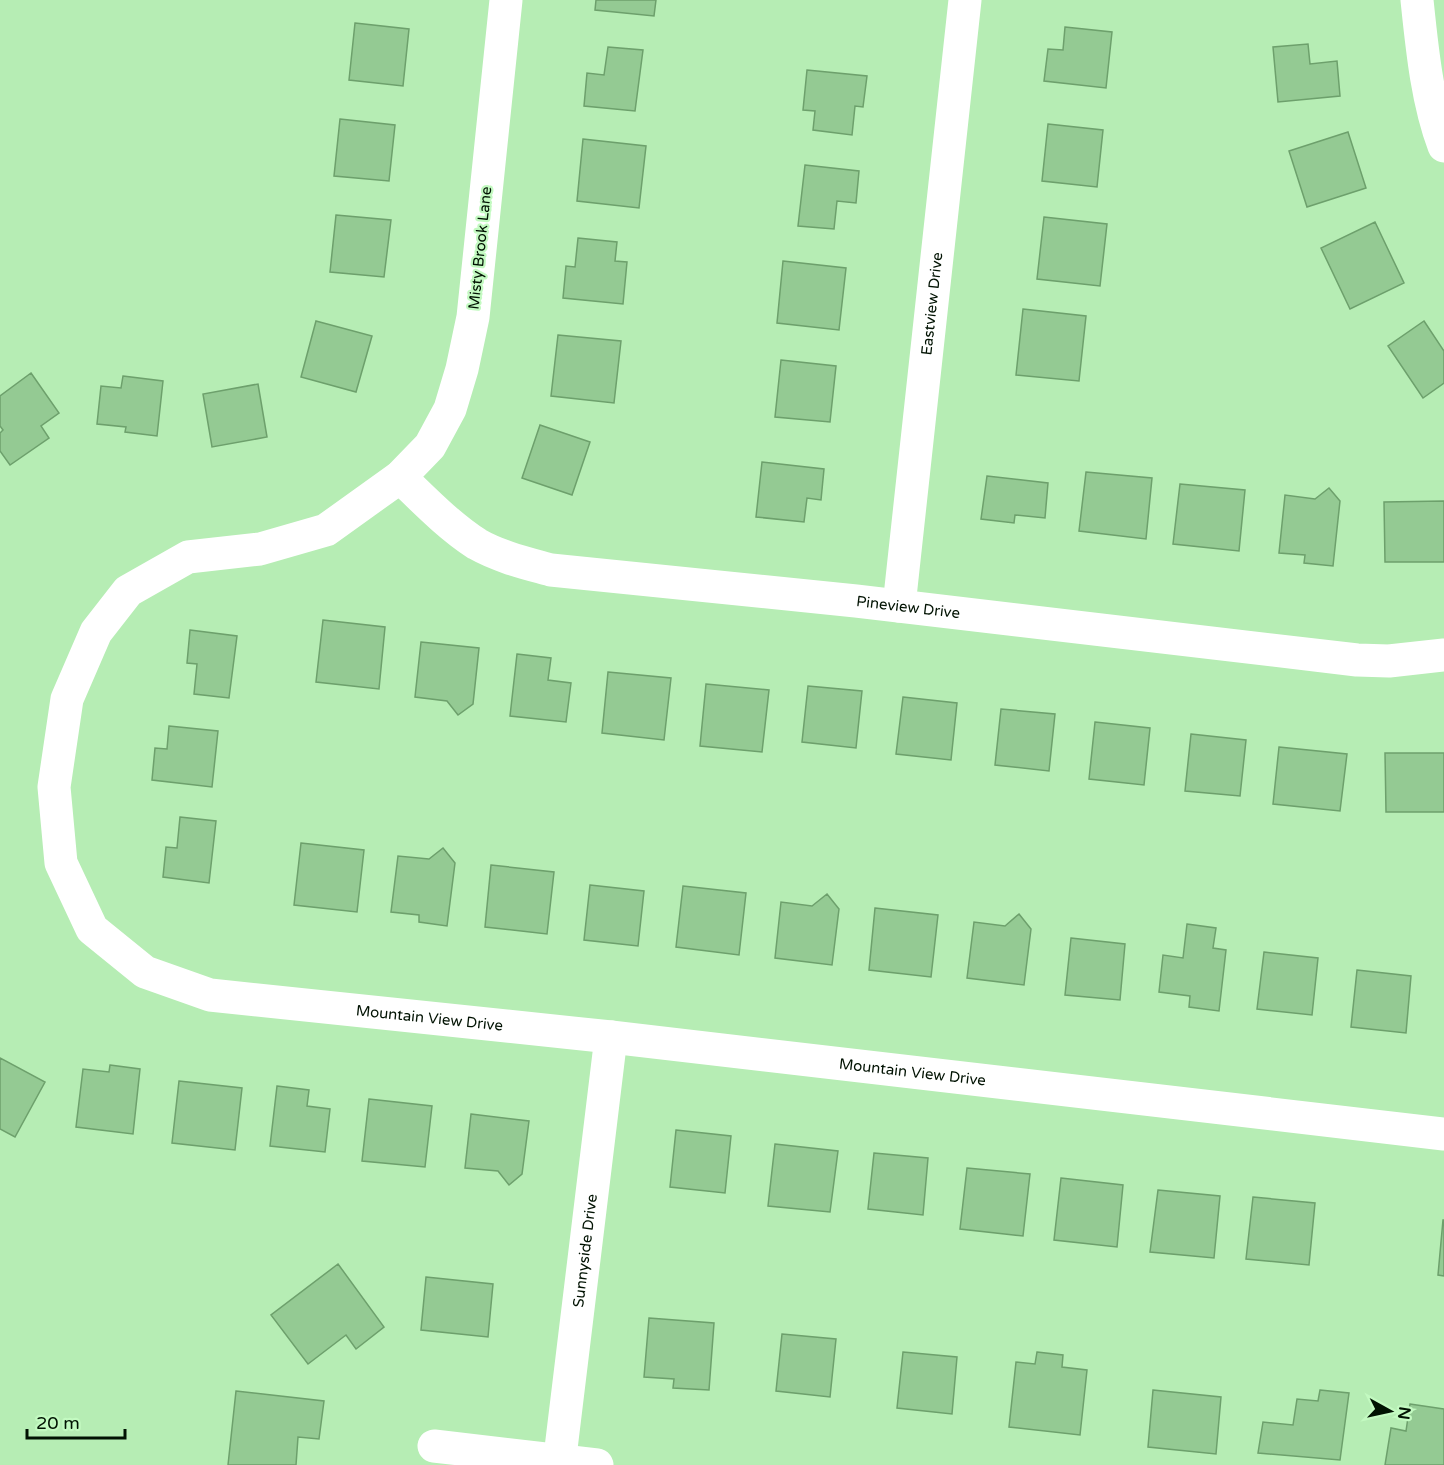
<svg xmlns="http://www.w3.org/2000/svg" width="1444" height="1465" viewBox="0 0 1444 1465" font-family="'Varela Round',sans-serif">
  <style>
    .building { fill: #94ca93; stroke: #6da06c; stroke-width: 1.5 }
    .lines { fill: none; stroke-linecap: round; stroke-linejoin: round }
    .street { stroke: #fff; stroke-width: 33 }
    .labels { text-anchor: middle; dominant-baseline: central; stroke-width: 4.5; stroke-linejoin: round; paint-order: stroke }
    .street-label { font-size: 15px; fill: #011202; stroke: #c3fac1 }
  </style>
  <rect width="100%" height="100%" fill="#b6edb4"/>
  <path class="building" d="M596 0H656L654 16 595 10Z
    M355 23 409 29 403 86 349 80Z
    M1065 27 1112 32 1106 88 1044 81 1048 49 1063 50Z
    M1308 44 1310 64 1337 61 1340 96 1278 102 1273 47Z
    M608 47 643 50 635 111 584 106 587 73 604 75Z
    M807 70 867 76 863 107 855 106 852 135 813 130 815 111 803 110Z
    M340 119 395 125 389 181 334 176Z
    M1048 124 1103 130 1097 187 1042 181Z
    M1348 132 1366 188 1307 207 1289 151Z
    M583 139 646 146 639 208 577 201Z
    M805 165 859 171 856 203 837 201 834 229 798 226Z
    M336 215 391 220 384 277 330 272Z
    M1044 217 1107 224 1100 286 1037 279Z
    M1375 222 1404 283 1350 309 1321 248Z
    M578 238 617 242 615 261 627 262 623 304 563 298 566 266 575 267Z
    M783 261 846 268 839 330 777 323Z
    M1023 309 1086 316 1079 381 1016 375Z
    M316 321 372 336 356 392 301 377Z
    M1424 321 1444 351V383L1423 398 1388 346Z
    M558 335 621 341 614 403 551 396Z
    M781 360 836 366 830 422 775 417Z
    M31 373 59 413 41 426 49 438 10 465 0 451V433L3 430 0 426V396Z
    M123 376 163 381 157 436 125 432 126 427 97 424 101 386 121 388Z
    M258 384 267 437 212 447 203 394Z
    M540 425 590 442 572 495 522 478Z
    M762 462 824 469 821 500 807 498 804 522 756 517Z
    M1086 472 1152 478 1146 539 1079 531Z
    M987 476 1048 483 1045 518 1015 515 1014 523 981 519Z
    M1180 484 1245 490 1239 551 1173 544Z
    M1329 488 1340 501 1333 566 1304 563 1305 555 1279 553 1285 495 1315 499Z
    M1444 501V562H1385L1384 502Z
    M323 620 385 627 379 689 316 682Z
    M190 630 237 636 229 698 194 694 197 664 187 663Z
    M421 642 479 648 473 704 458 715 447 701 415 697Z
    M517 654 551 658 548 680 571 683 566 722 510 716Z
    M608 672 671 678 664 740 602 733Z
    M706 684 769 690 762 752 700 746Z
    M808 686 862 691 856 748 802 742Z
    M903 697 957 703 951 760 896 754Z
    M1001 709 1055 714 1049 771 995 765Z
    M1095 722 1150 728 1144 785 1089 779Z
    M169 726 218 731 212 787 152 780 155 748 167 749Z
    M1191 734 1246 740 1240 796 1185 791Z
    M1279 747 1347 754 1340 811 1273 804Z
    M1385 753H1444V812H1386Z
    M180 817 216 821 209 883 163 877 166 847 177 848Z
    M301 843 364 850 357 912 294 905Z
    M443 848 455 863 447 926 419 922V915L391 912 398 856 429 859Z
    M491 865 554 872 547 934 485 927Z
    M590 885 644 891 638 946 584 940Z
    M683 886 746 893 739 955 676 947Z
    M827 894 839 909 832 965 775 958 781 902 812 906Z
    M875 908 938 915 931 977 869 970Z
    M1019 914 1031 929 1024 985 967 978 974 922 1005 926Z
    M1187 924 1216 928 1213 948 1226 950 1219 1011 1189 1007 1190 996 1159 992 1163 955 1183 958Z
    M1071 938 1125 944 1120 1000 1065 995Z
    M1264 952 1318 958 1312 1015 1257 1009Z
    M1357 970 1411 976 1406 1033 1351 1027Z
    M0 1058 45 1082 15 1137 0 1129Z
    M110 1065 140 1069 133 1134 76 1127 83 1069 109 1072Z
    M179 1081 242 1088 235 1150 172 1143Z
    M277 1086 309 1090 307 1106 330 1109 325 1152 270 1146Z
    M369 1099 432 1106 425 1167 362 1161Z
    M471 1114 529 1121 522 1174 509 1185 498 1171 465 1168Z
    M676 1130 731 1136 725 1193 670 1187Z
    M775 1144 838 1151 830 1212 768 1206Z
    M874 1153 928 1158 923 1215 868 1209Z
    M967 1168 1030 1174 1023 1236 960 1229Z
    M1061 1178 1123 1185 1117 1247 1054 1240Z
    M1158 1190 1220 1196 1214 1258 1150 1252Z
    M1253 1197 1315 1203 1309 1265 1246 1259Z
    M1443 1220H1444V1276L1438 1275Z
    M338 1264 384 1327 356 1349 346 1335 308 1364 271 1315Z
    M426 1277 493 1284 488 1337 421 1330Z
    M649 1318 714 1323 709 1390 673 1388 674 1379 644 1377Z
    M782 1334 836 1339 830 1397 776 1391Z
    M903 1352 957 1357 952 1414 897 1408Z
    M1037 1352 1063 1355 1062 1367 1087 1370 1080 1435 1009 1427 1016 1362 1035 1364Z
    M1153 1390 1221 1397 1216 1454 1148 1447Z
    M1320 1390 1349 1393 1340 1460 1258 1453 1263 1422 1293 1425 1297 1399 1318 1401Z
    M236 1391 324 1401 319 1439 298 1437 296 1465H228Z
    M1410 1404 1444 1409V1465H1385L1391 1428 1406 1431Z"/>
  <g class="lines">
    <g class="street">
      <path id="s1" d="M506 0 473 317 462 369 450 409 430 446 400 477 326 530 260 549 188 557 128 591 96 632 67 699 54 787 61 863 92 929 145 972 210 995 611 1037 1444 1134"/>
      <path d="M1417 0C1422 48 1427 101 1444 146"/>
      <path id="s2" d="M400 477C424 500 449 526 477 544 500 557 526 563 551 570L856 601 1357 660 1389 661 1444 655"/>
      <path id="s3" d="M899 606 965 0"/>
      <path d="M434 1446 597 1465"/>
      <path id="s4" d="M559 1465 611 1037"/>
    </g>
  </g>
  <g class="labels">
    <g class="street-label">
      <text transform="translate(480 248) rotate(-84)">Misty Brook Lane</text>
      <text stroke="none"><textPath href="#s3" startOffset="304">Eastview Drive</textPath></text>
      <text stroke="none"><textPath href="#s2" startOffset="540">Pineview Drive</textPath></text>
      <text stroke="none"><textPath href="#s1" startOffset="1521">Mountain View Drive</textPath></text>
      <text stroke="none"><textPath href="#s1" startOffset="2007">Mountain View Drive</textPath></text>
      <text stroke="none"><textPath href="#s4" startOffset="216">Sunnyside Drive</textPath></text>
    </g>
  </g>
  <g transform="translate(1390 1411) rotate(98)" stroke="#c3fac1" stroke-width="4.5" paint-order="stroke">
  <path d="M0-4.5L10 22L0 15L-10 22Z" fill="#011202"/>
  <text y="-9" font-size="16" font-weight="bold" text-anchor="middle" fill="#011202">N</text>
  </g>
  <path d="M27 1429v9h98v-9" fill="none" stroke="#011202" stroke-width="3"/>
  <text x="36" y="1429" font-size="18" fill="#011202" stroke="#c3fac1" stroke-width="4.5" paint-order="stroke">20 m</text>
</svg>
